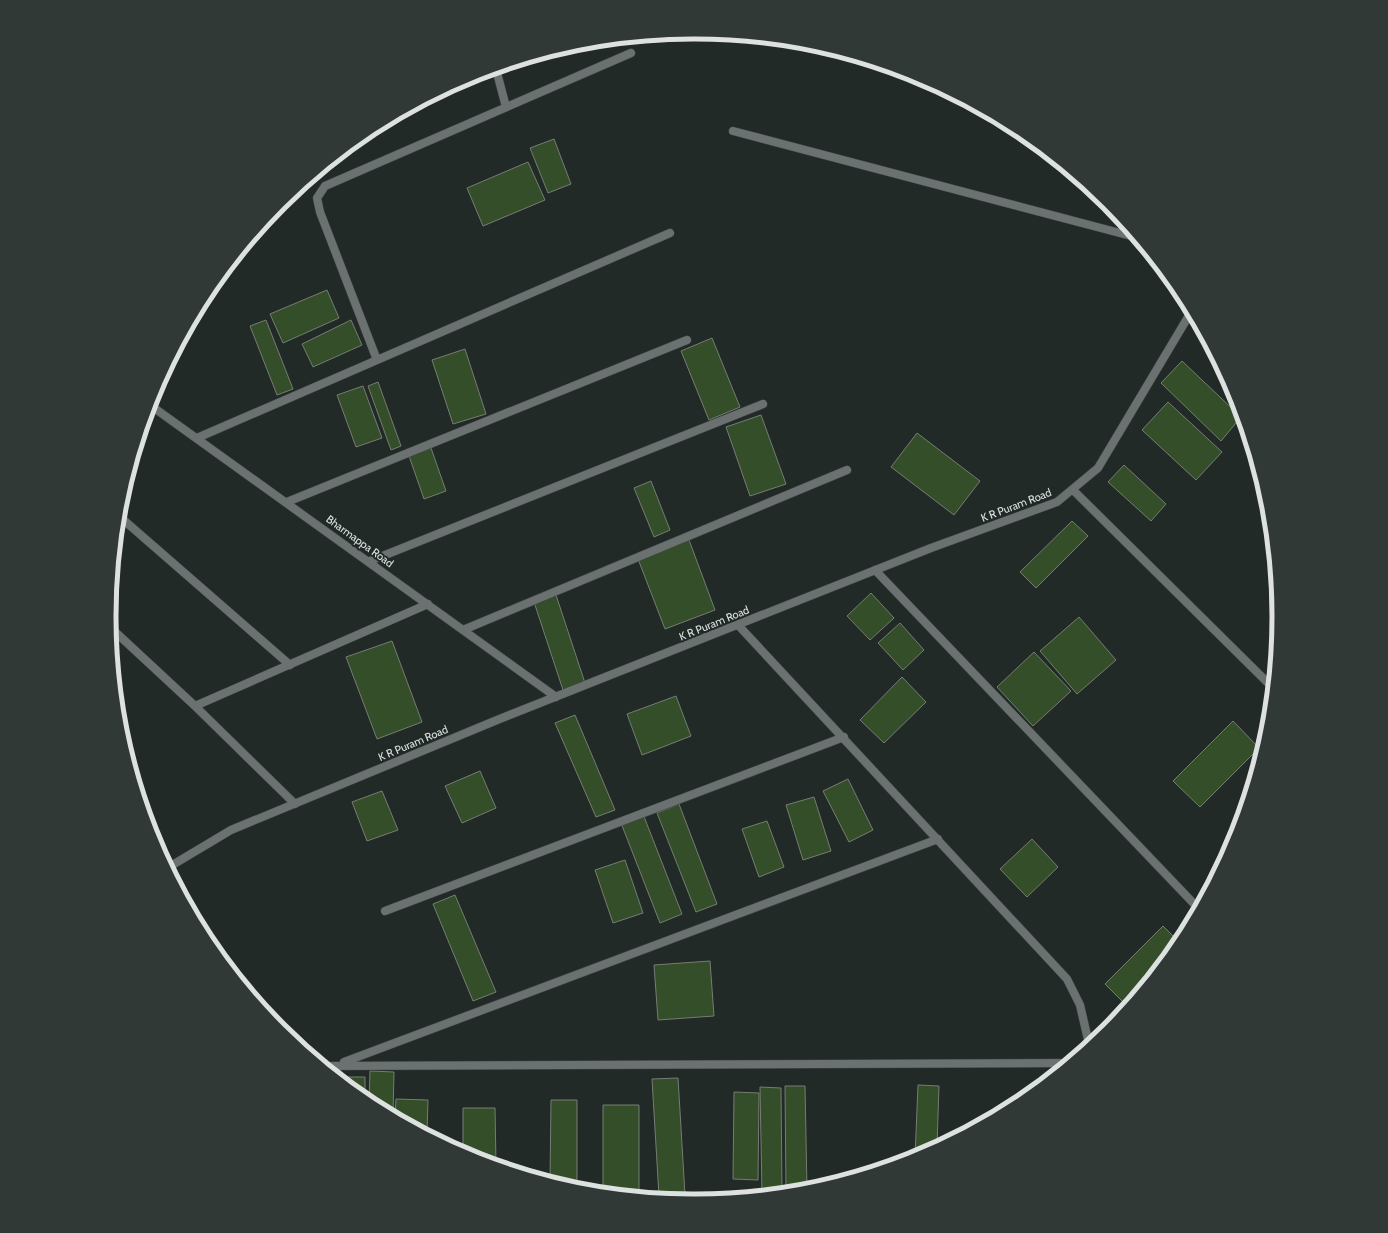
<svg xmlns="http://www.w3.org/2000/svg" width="1388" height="1233" viewBox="0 0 1388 1233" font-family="Cabin,sans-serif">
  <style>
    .building { fill: #344e29; stroke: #777c75 }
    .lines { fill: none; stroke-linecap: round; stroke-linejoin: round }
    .minor-casing { stroke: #3f4745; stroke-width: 9 }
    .minor { stroke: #6b7070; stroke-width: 8 }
    .labels { text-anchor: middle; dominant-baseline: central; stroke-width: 4; stroke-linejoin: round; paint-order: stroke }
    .street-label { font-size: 11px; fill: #dde2e0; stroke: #212a27 }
    .rim { fill: none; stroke: #dde2e0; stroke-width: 5 }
  </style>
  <rect width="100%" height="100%" fill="#212a27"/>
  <path class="building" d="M554 139 571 184 548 193 530 148Z
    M528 162 545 200 483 226 467 188Z
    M327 290 339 318 283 343 270 314Z
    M266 320 293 389 277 395 250 326Z
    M351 320 362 345 313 367 302 344Z
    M712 338 740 407 709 420 681 351Z
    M465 349 486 414 453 424 432 360Z
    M1182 361 1241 417 1221 441 1161 383Z
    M378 382 401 446 391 450 368 386Z
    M363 386 382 438 356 447 337 395Z
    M1168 402 1222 452 1196 480 1142 430Z
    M761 415 786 484 750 496 726 427Z
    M917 433 980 481 954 515 891 467Z
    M431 448 446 491 424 499 409 456Z
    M1124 465 1166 504 1151 521 1108 482Z
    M651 481 670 530 654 537 634 488Z
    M1072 521 1088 536 1036 588 1020 572Z
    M689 540 715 610 665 629 638 559Z
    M871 593 894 618 870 640 847 616Z
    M556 595 585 683 563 690 534 602Z
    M1079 617 1116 660 1077 694 1040 651Z
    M900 623 924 650 903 670 878 643Z
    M392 641 422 722 377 739 346 657Z
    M1034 652 1071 691 1033 726 997 687Z
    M902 677 926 702 884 743 860 720Z
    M676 696 691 736 642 755 627 714Z
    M575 715 615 810 596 817 555 723Z
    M1233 721 1259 748 1200 807 1173 781Z
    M480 771 496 808 462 823 445 786Z
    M848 779 873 830 849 842 823 791Z
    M382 791 398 830 367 841 352 802Z
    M814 797 831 851 803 860 786 805Z
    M679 804 717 904 696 912 657 813Z
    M643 814 682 914 660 923 621 823Z
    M767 821 784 867 759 877 742 829Z
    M1032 839 1058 867 1027 897 1000 869Z
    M625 860 643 913 613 923 595 870Z
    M455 895 496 992 473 1001 433 904Z
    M1163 926 1179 942 1127 1006 1105 984Z
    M710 961 714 1016 658 1020 654 965Z
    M329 1070H338V1077Z
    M370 1071 394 1072 393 1115 369 1102Z
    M341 1077H365V1099L341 1079Z
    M678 1078 685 1195 659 1196 652 1079Z
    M918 1085 939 1086 937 1146 915 1157Z
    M785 1086H805L807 1190 786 1192Z
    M760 1087 781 1088 782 1192 762 1194Z
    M734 1092 759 1093 758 1180 733 1179Z
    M396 1099 428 1100 427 1133 395 1116Z
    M551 1100H577V1189L550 1181Z
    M603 1105H639V1190L603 1189Z
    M463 1108H495L496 1164 463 1153Z"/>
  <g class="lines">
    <g class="minor-casing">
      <path id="minor" d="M496 69 506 107
        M733 131 1135 237
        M377 360 320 212 317 198 325 186 631 53
        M150 405 556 697
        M197 438 670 233
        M1073 490 1272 687
        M287 502 687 340
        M119 516 290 665
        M370 561 763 404
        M875 570 1198 908
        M738 625 1067 979 1080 1005 1089 1044
        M111 628 195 706 295 804
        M463 630 847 470
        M195 706 428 604
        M169 867 231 830 502 718 931 548 1057 502 1098 468 1191 312
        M385 911 844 737
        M344 1062 938 839
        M324 1066 1067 1063"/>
    </g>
    <use href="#minor" class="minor"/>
  </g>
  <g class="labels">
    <g class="street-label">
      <text transform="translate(1016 505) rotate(-21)">K R Puram Road</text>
      <text transform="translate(360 541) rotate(36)">Bharmappa Road</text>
      <text transform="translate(714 623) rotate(-22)">K R Puram Road</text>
      <text transform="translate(413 743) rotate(-23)">K R Puram Road</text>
    </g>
  </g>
  <path d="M0 0H1388V1233H0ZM693 39H695A577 577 0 0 1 1272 616V617A577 577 0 0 1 695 1194H693A577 577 0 0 1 116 617V616A577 577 0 0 1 693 39Z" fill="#303936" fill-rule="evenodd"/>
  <path class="rim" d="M693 39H695A577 577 0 0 1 1272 616V617A577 577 0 0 1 695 1194H693A577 577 0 0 1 116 617V616A577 577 0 0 1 693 39Z"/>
</svg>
